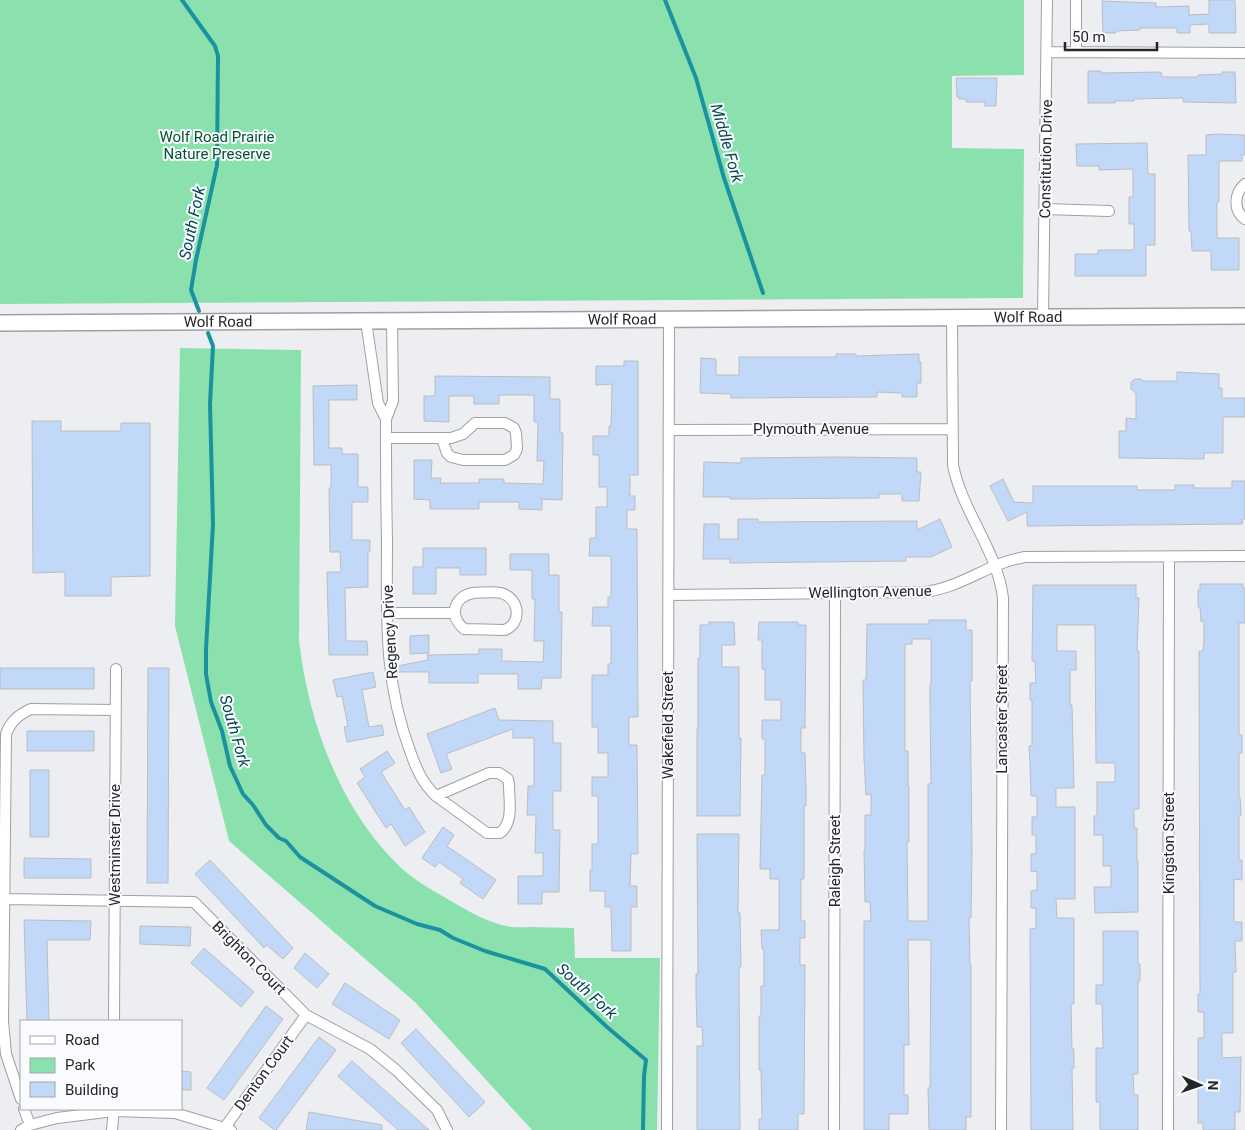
<svg xmlns="http://www.w3.org/2000/svg" width="1245" height="1130" viewBox="0 0 1245 1130" font-family="Roboto,sans-serif">
  <style>
    .green { fill: #8be1ae }
    .lines { fill: none; stroke-linecap: round; stroke-linejoin: round }
    .stream { stroke: #1b939f; stroke-width: 4 }
    .building { fill: #c2d8f8; stroke: #bbbdc0; fill-rule: evenodd }
    .minor-casing { stroke: #9ea0a3; stroke-width: 12 }
    .secondary-casing { stroke: #9ea0a3; stroke-width: 18 }
    .minor { stroke: #fff; stroke-width: 10 }
    .secondary { stroke: #fff; stroke-width: 15 }
    .labels { text-anchor: middle; dominant-baseline: central; stroke-width: 4; stroke-linejoin: round; paint-order: stroke }
    .park-label { font-size: 15px; fill: #025430; stroke: #f9fbff }
    .street-label { font-size: 15px; fill: #252627; stroke: #f9fbff }
    .water-label { font-size: 16px; font-style: italic; fill: #03484f; stroke: #f9fbff }
  </style>
  <rect width="100%" height="100%" fill="#eceef1"/>
  <path class="green" d="M0 0H1024V75L952 76V148L1024 149 1023 298 0 304Z
    M180 348 301 350 299 640C308 720 338 804 395 862 410 878 432 890 451 901 468 911 487 922 506 926 513 928 521 927 529 927 544 927 559 928 574 928L575 958H660L657 1130H532L416 1003 229 841 175 626Z"/>
  <g class="lines">
    <path class="stream" d="M182 0 215 46 218 56 217 165 196 260 191 290 199 311
      M665 0 696 78 724 178 763 293
      M208 333 213 346 210 404 213 524 206 649V674L211 702 222 731 230 766 243 794 253 805 266 825 279 838 286 841 300 857 375 906 417 924 440 930 453 938 485 951 545 969 607 1027 646 1060 644 1076 643 1130"/>
  </g>
  <path class="building" d="M1209 0H1235L1236 33H1209V24L1190 25V33H1177V28H1140V30L1116 31V33H1103L1102 1 1156 3V7L1189 6V15L1209 14Z
    M1088 71H1101V73L1161 72 1162 77H1198V75L1222 74V72H1235L1236 103 1183 102V98L1134 99V101H1115V103H1088Z
    M956 78H997L996 106H985V102H966V99H959V97H957Z
    M1216 134 1245 135V155H1242V161H1219V202H1217V238H1239V270H1211V251H1192L1191 231H1189L1188 155H1206V135Z
    M1147 143 1148 174H1155V245H1146V276H1075V254H1098V250H1134V224H1129V197H1133V169L1099 170V166H1077L1076 144Z
    M836 354H856V356L919 354V362H921V383H917V397H902V393L877 392V397L731 398V394L700 393 701 358 716 359V375H739V357H836Z
    M624 361H638V475H630V496H635V510H627V529H637L638 717H629V745H637L638 854H631L630 886H637V907H631V951H612L611 907H605V891H590V870H592V844H598V796H592V777H608V753H598V727H592V675H608V664H611V626H592L593 607H608V597H611V556H589L590 538H596V507H607V487H599V455H593V436H609V426H611L612 384 596 385V366H624Z
    M1177 372 1219 374V388H1222V398H1245V417H1223V453H1204V459L1119 458V431H1126V418L1136 419V393L1131 389V382L1135 379H1141L1143 381H1177Z
    M435 376 550 377V399H560V433H563L562 500 542 499V510L519 509V502H479V509H430V500L414 499V460H432L431 478H441L440 483H479V479H504V483L543 484 544 461H537L538 422H534V395H499V404H474V396H449V422L424 421V396H435Z
    M357 385V400H329V448H342V454H358V487H368V502H352V540H370V551L368 552V587L345 588 346 641H367L368 655H329L327 572H341L340 552H330L329 488H331V465H314L313 386Z
    M32 421H61V431H121V423H150V576L111 577V596H65V572L33 573Z
    M838 457 917 458V472H921L919 501H902V494H879V498L730 499V497H703L704 462 741 463V458Z
    M1003 479 1014 502 1033 503V486H1137V490H1175V485H1194V488H1232V481H1245V519H1243L1242 524 1027 526V512L1008 521 990 486Z
    M738 519H758V522L917 521V530L940 519 952 547 931 557H906V561L730 563V559H703L704 524H719V539H738Z
    M423 548H486V575H460V568H436V594H413V567H423Z
    M510 554H549V575H559V612H562L561 678H542L541 689H518V674H478V683H429V672H398L397 666 428 660 427 655 479 654V649H502V661L543 662 544 641H534L535 599H532V570H510Z
    M1200 584H1243V588H1245V623H1239V735H1242V753H1239V797H1240L1241 816H1239V860H1242V880L1234 879V922H1242V941H1235L1236 972H1233V1033H1222V1058L1241 1057 1240 1112H1235V1130H1203V1123H1198V1038H1204V1012H1198V994H1200L1199 651H1203L1204 641V621L1201 622 1200 607H1198V590H1200Z
    M1033 585H1136V598H1139L1137 651H1139V809H1134V828H1137V861H1138V912L1095 913 1094 887H1111V866H1103V835H1094V816H1097V782H1115V763H1096L1095 625H1057V651H1076V670H1070V705H1072L1074 788H1056V807H1075V899H1056L1057 918H1074V1004H1071L1072 1049H1074V1068H1072L1073 1130H1031L1030 929 1036 928V908H1031V891L1037 890V871L1031 872V854H1036V835H1032V817H1037V796H1031L1030 764 1029 746H1032V700H1030V683H1036L1035 661H1032Z
    M929 620H966V630H972V681H970L972 849 971 918H969L970 964H971V1117H966V1130H929L928 1088H930L931 940H908L909 1045H904V1095H908V1114H889V1130H864V921H871L870 902H865L864 850H865V815H871V794L866 795 864 759 863 680H866L867 624H929ZM912 639H931V685H930V704L931 784H928V921H908L907 842H909V786H908V751H905V644H912Z
    M709 622H734L735 645H722V667H739V738H741L740 816H697V729H698V658H700V625H709Z
    M759 622H798V625H806L805 728H801V753H805L806 787V806H804V879H801V921H805V938H800V965H805L804 1114H798V1130H759V1119H762L761 1070H759V1016H761V986H764V949H762L761 930H779V879H770V869H760L762 775H765V739H762V720H781V700H765V669H762V640H758Z
    M429 635V653L410 654V636Z
    M0 668H94V689H0Z
    M148 668H169L168 883H147Z
    M373 672 376 687 362 690 369 727 382 725 384 735 347 742 344 727 348 726 342 696 337 697 333 680Z
    M495 708 499 720 553 721V743H561V791H553V830H560L559 892H542V904H518V876H543V853H535L536 815H527L528 786H534V738H513V729L446 754 452 769 441 773 427 734Z
    M27 731H94V751H27Z
    M387 751 395 763 381 772 405 810 409 807 425 832 405 846 391 824 386 828 357 783 365 777 360 769Z
    M30 770H49V837H30Z
    M443 827 454 835 447 846 496 880 483 899 460 883 463 879 439 862 435 867 422 858Z
    M697 834H739L738 913H740L741 967H739L740 1130H697V1046H703L702 1027H697L696 994V974H698Z
    M24 858 91 859V878H24Z
    M210 860 293 948 283 959 267 945 264 948 195 874Z
    M24 920 91 921 90 940H47L49 1021H27Z
    M140 926 191 927 190 946 140 944Z
    M1103 931H1138V964H1140V981H1138V1074H1133L1134 1095H1138V1130H1100V1102H1096V1048H1103L1102 1004H1096V985H1103Z
    M204 948 254 992 241 1007 191 963Z
    M305 953 329 974 317 988 294 968Z
    M345 983 400 1020 389 1039 332 1004Z
    M266 1006 283 1019 224 1100 207 1088Z
    M416 1029 485 1102 469 1117 401 1043Z
    M319 1037 336 1050 276 1130H275L259 1118Z
    M352 1061 429 1130H398L338 1076Z
    M181 1071 191 1072V1090H181Z
    M309 1112 382 1125V1130H306Z"/>
  <g class="lines">
    <g class="minor-casing">
      <path id="minor" d="M1047 52 1245 53
        M1076 52V0
        M1245 184C1234 193 1233 211 1245 219
        M1045 209 1109 211
        M1043 317 1047 0
        M952 318 953 465C962 512 997 549 1003 598L1001 1130
        M366 321 378 403 386 419
        M392 321 393 401 386 419C386 459 386 500 387 540 387 615 383 679 410 751 416 768 422 783 436 796L487 833H500C514 822 509 801 509 785L508 779 499 773H489L436 796
        M669 430 952 429
        M386 438H451L463 434 475 423H505L514 428 516 433 517 449 514 455 505 460H463L451 457 447 453 442 439
        M473 593C481 593 493 591 501 593 519 598 523 622 505 630L464 629C449 616 453 597 473 593Z
        M669 595 925 592C963 587 988 563 1025 557L1245 556
        M387 613H454
        M5 899 194 902 306 1015 370 1049 396 1070 437 1110 447 1130
        M114 1021 116 669
        M21 1099 6 1054 3 1021 6 734C11 721 18 715 31 709L115 710
        M24 1109 30 1125
        M21 1130 30 1125 57 1118 114 1111 175 1113 231 1130
        M112 1130 114 1109
        M223 1130 306 1015
        M667 1130 669 319
        M834 1130 835 593
        M1168 1130 1169 557"/>
    </g>
    <g class="secondary-casing">
      <g id="secondary">
        <path id="s1" d="M0 323 1245 316"/>
      </g>
    </g>
    <use href="#minor" class="minor"/>
    <use href="#secondary" class="secondary"/>
  </g>
  <g class="labels">
    <g class="park-label">
      <text x="217" y="137">Wolf Road Prairie<tspan x="217" dy="17">Nature Preserve</tspan></text>
    </g>
    <g class="street-label">
      <text transform="translate(1046 159) rotate(-89)">Constitution Drive</text>
      <text stroke="none"><textPath href="#s1" startOffset="1028">Wolf Road</textPath></text>
      <text stroke="none"><textPath href="#s1" startOffset="622">Wolf Road</textPath></text>
      <text stroke="none"><textPath href="#s1" startOffset="218">Wolf Road</textPath></text>
      <text x="811" y="429">Plymouth Avenue</text>
      <text transform="translate(870 592) rotate(-1)">Wellington Avenue</text>
      <text transform="translate(390 632) rotate(-93)">Regency Drive</text>
      <text transform="translate(1002 719) rotate(-90)">Lancaster Street</text>
      <text transform="translate(668 725) rotate(-90)">Wakefield Street</text>
      <text transform="translate(1169 843) rotate(-90)">Kingston Street</text>
      <text transform="translate(115 845) rotate(-90)">Westminster Drive</text>
      <text transform="translate(835 861) rotate(-90)">Raleigh Street</text>
      <text transform="translate(249 958) rotate(45)">Brighton Court</text>
      <text transform="translate(264 1073) rotate(-54)">Denton Court</text>
    </g>
    <g class="water-label">
      <text transform="translate(727 143) rotate(74)">Middle Fork</text>
      <text transform="translate(192 223) rotate(-78)">South Fork</text>
      <text transform="translate(235 731) rotate(74)">South Fork</text>
      <text transform="translate(587 991) rotate(42)">South Fork</text>
    </g>
  </g>
  <rect x="20" y="1020" width="162" height="90" fill="#f9fbff" stroke="#a4a6a9"/>
  <rect x="30" y="1036" width="25" height="8" fill="#ffffff" stroke="#a4a6a9"/>
  <text x="65" y="1045" font-size="15" fill="#252627">Road</text>
  <rect x="30" y="1058" width="25" height="15" fill="#8be1ae" stroke="#a4a6a9"/>
  <text x="65" y="1070" font-size="15" fill="#252627">Park</text>
  <rect x="30" y="1082" width="25" height="15" fill="#c2d8f8" stroke="#a4a6a9"/>
  <text x="65" y="1095" font-size="15" fill="#252627">Building</text>
  <g transform="translate(1200 1085) rotate(92)" stroke="#f9fbff" stroke-width="4" paint-order="stroke">
  <path d="M0-4L9 19L0 12L-9 19Z" fill="#252627"/>
  <text y="-8" font-size="14" font-weight="bold" text-anchor="middle" fill="#252627">N</text>
  </g>
  <path d="M1065 42v8h92v-8" fill="none" stroke="#252627" stroke-width="2.5"/>
  <text x="1072" y="42" font-size="15" fill="#252627" stroke="#f9fbff" stroke-width="4" paint-order="stroke">50 m</text>
</svg>
